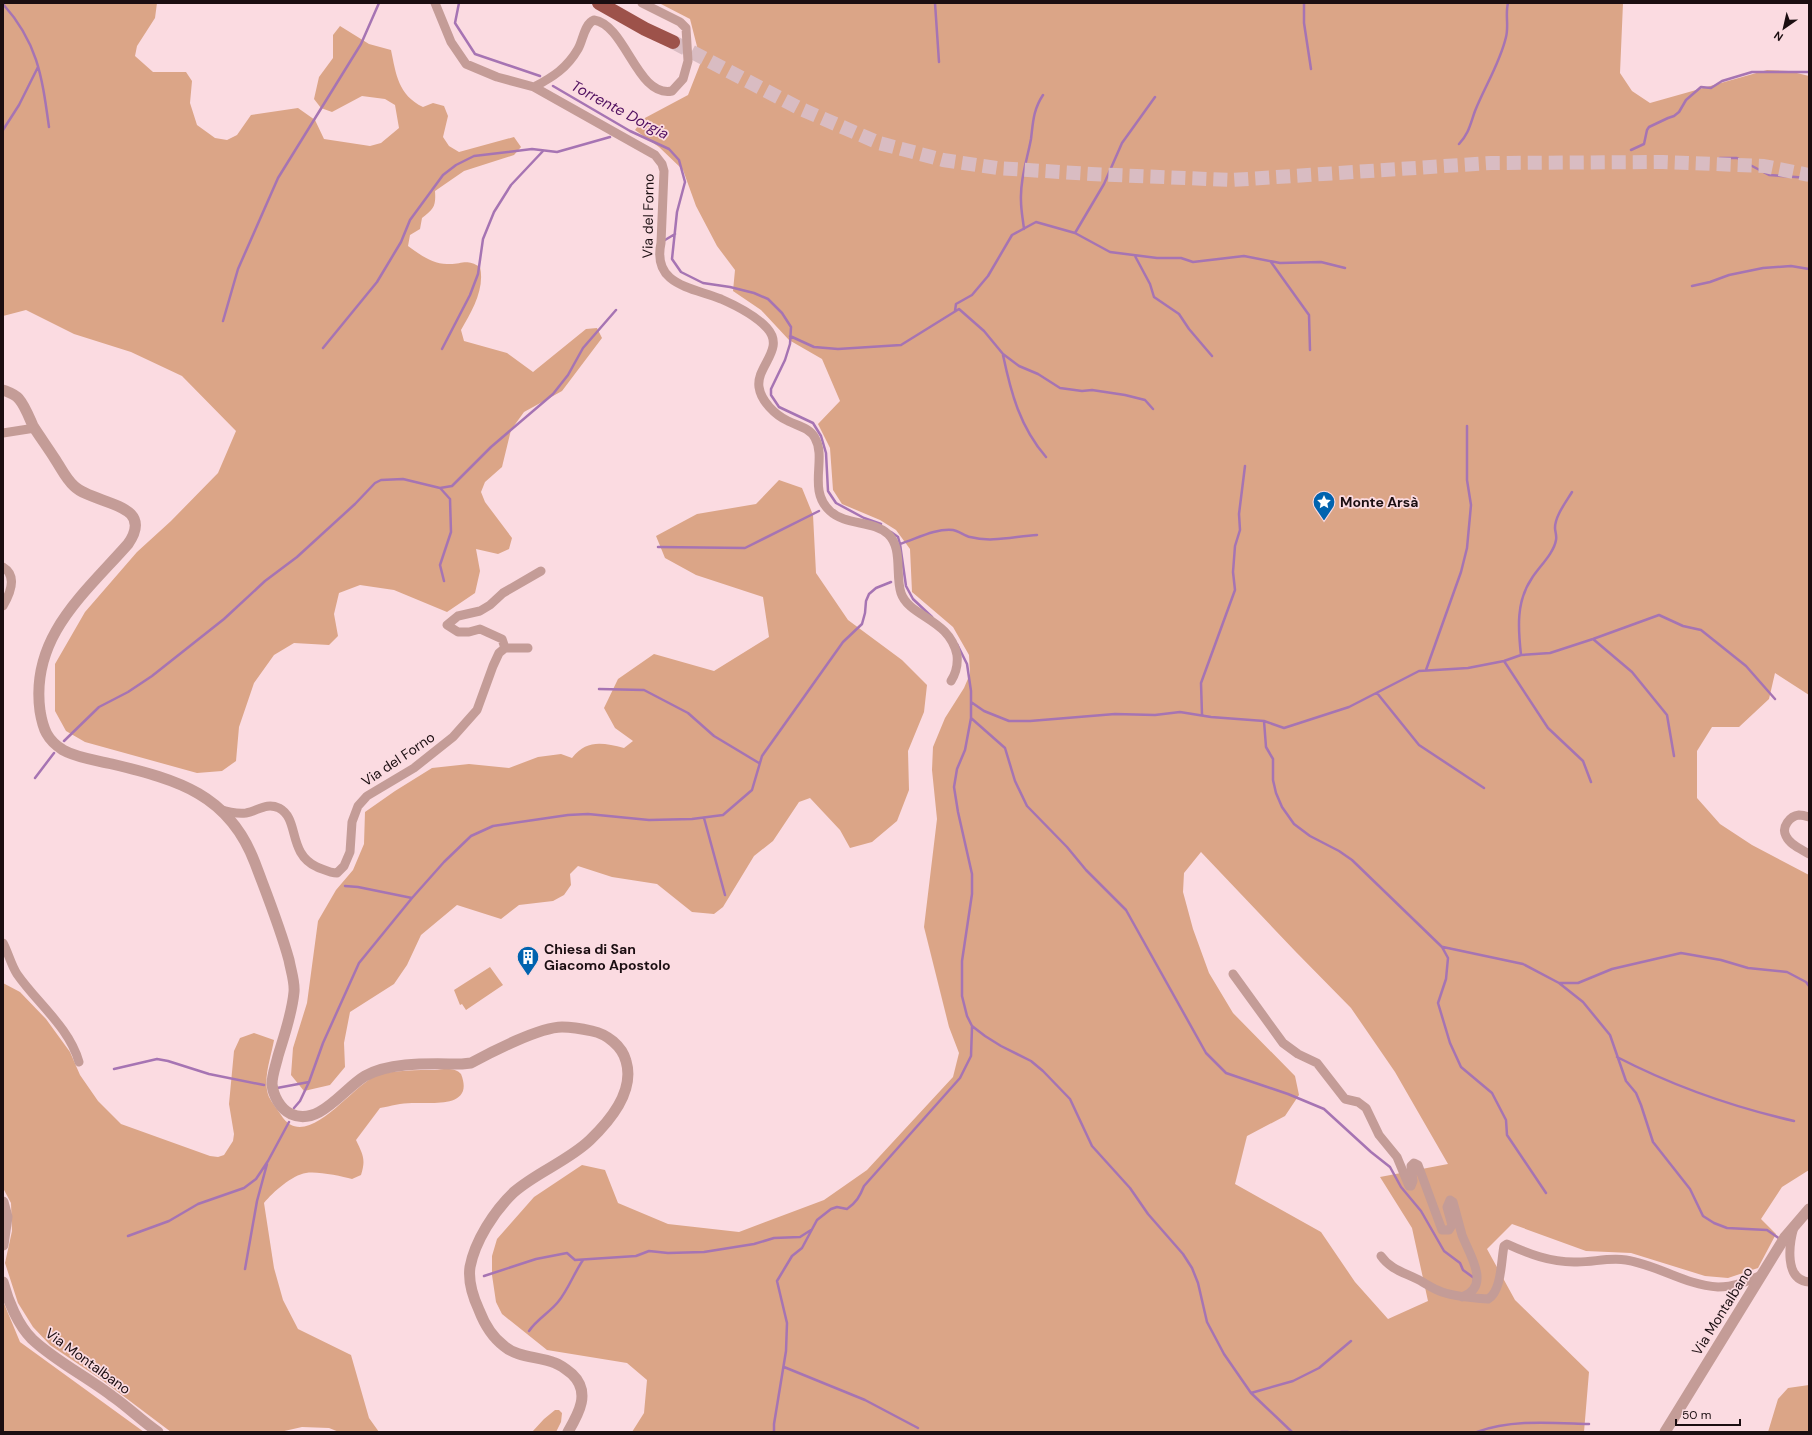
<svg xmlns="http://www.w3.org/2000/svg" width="1812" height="1435" viewBox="0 0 1812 1435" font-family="'DM Sans',sans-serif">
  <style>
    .green { fill: #dba587; fill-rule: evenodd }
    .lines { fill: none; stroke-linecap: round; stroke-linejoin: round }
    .stream { stroke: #a674b3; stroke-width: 2.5 }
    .trunk-tunnel { stroke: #d9bcc2; stroke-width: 14; stroke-dasharray: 14 7; stroke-linecap: butt }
    .minor { stroke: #c49c97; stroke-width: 9 }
    .tertiary { stroke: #c49c97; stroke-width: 11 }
    .trunk { stroke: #9d524a; stroke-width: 14 }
    .labels { text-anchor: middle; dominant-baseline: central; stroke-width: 3.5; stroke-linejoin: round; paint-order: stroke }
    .street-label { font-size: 14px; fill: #1b0e11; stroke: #fbdbe1 }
    .poi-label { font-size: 14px; font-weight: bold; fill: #1b0e11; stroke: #fbdbe1; text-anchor: start }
    .water-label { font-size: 15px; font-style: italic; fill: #511060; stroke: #fbdbe1 }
  </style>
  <rect width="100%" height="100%" fill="#fbdbe1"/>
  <path class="green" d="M3 3H157L155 18 137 46 135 56 153 72H186L192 81 190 103 197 125 215 138 227 140 237 135 251 115 298 108 315 120 324 139 370 146 381 143 399 128 395 105 385 99 362 96 332 112 321 108 314 99 319 77 333 58V35L340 26 369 44 391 50C396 74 398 95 423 107L433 103 444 106 448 116 443 137 449 146 459 152 514 137 521 147 514 155 464 171 435 191C436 206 434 209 422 218L420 229 410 235 408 246C419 254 432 264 447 264 462 265 465 258 480 267 485 289 472 311 461 330L464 341 507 353 533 372 586 329 597 328 602 338 562 391 524 412 511 430 502 467 485 482 481 492 485 502 512 538 509 549 498 554 476 549 480 571 475 593 447 612 394 590 360 585 339 593 334 614 338 636 329 645 294 643 274 655 254 683 239 727 236 761 222 771 197 773 85 742 66 731 55 711V664L85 612 137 552 171 521 218 473 236 431 182 376 131 352 74 334 26 310 3 316Z
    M659 3H1623L1620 73 1632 91 1650 103 1767 70 1789 71 1809 76V695L1775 673 1769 699 1739 727H1712L1697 751V798L1720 824 1752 845 1809 875V1170L1782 1187 1761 1219 1776 1234 1758 1268 1728 1278 1705 1276 1631 1253 1586 1251 1512 1224 1487 1249 1515 1300 1589 1372 1584 1432H632L644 1413 647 1380 627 1363 547 1350 502 1314 496 1302 492 1275V1256L497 1239 534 1197 582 1165 605 1170 618 1203 668 1224 739 1232 824 1200 867 1170 953 1077 959 1053 949 1027 924 927 937 819 932 770 933 747 945 718 964 688 970 674 969 655 953 627 912 592 910 549 896 530 880 520 842 504 833 490 830 448 818 424 840 401 822 359 789 340 761 310 733 291 735 270 717 246 696 206 683 170 659 147 635 130 643 119 688 95 701 62 690 19ZM1201 852 1295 951 1351 1008 1395 1072 1448 1164 1380 1177 1412 1228 1428 1301 1388 1319 1355 1282 1321 1232 1235 1184 1247 1136 1285 1116 1299 1095 1295 1076 1233 1013 1209 973 1193 929 1183 892 1184 873Z
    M779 480 802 488 813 515 816 573 848 620 902 660 927 685 924 712 908 751 909 790 897 821 872 842 850 848 840 830 810 798 799 802 773 841 754 856 723 907 714 914 692 912 657 884 612 877 578 866 570 874 571 885 564 895 553 901 519 905 501 919 457 905 421 935 407 965 394 984 350 1012 344 1043 345 1067 330 1085 304 1091 291 1075 293 1048 307 1003 318 921 336 890 353 870 364 844 365 812 395 791 432 768 469 764 509 768 538 757 561 754 572 758C587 739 603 743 624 748L633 741 615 728 604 708 618 679 654 654 714 671 769 637 763 597 696 575 665 558 656 536 697 514 756 504Z
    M490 967 503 985 466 1010 462 1004 460 1005 454 990Z
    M3 983 20 992 46 1019 70 1052 80 1075 98 1101 121 1124 210 1156 218 1157 224 1155 233 1141 234 1134 229 1104 234 1051 240 1038 254 1033 274 1040C271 1058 262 1080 269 1097 272 1103 277 1109 281 1115 306 1155 353 1083 378 1075 396 1070 417 1070 435 1070 444 1069 455 1067 461 1074 475 1109 431 1102 412 1103 401 1103 391 1106 380 1108L356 1140C363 1155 366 1159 361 1175L352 1179C341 1176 317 1171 306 1173 292 1175 273 1192 264 1203L274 1268 283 1300 298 1329 351 1355 369 1418 379 1432H339L329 1428 302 1427 280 1432H171L102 1380 50 1345 33 1327 18 1303 5 1263 12 1231 11 1203 3 1188Z
    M3 1301 20 1342 144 1432H3Z
    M1809 1385V1432H1768L1778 1399 1788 1388Z
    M555 1410H559L562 1413 561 1422 556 1432H532L544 1419Z"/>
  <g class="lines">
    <path class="stream" d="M459 3 455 23 475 54 540 76
      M935 3 939 62
      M1304 3V23L1311 69
      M3 4C38 43 42 77 49 127
      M553 86 630 131 669 149 679 160 685 182 677 212 672 259 681 272 703 283 730 287 754 293 768 299 782 313 791 327 790 344 785 360 771 389V395L779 407 813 423 821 436 826 453 828 491 836 503 864 518 881 524
      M3 130 19 105 38 67
      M1459 144C1469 133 1470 125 1475 111 1485 86 1500 63 1506 37 1509 26 1505 14 1508 3
      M1631 150 1644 144 1647 130 1649 127 1668 118 1674 116 1679 112 1686 100 1701 87 1711 88 1722 81 1752 72H1809
      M1720 158H1737L1769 175 1809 178
      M1024 229C1023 220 1021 210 1021 201 1020 180 1027 160 1031 139 1033 123 1033 110 1043 95
      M1075 233 1104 184 1122 143 1155 97
      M665 240 675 234
      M1135 256 1150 284 1154 297 1179 314 1189 329 1212 356
      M1271 262 1309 315 1310 350
      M1692 286 1710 282 1729 275 1763 268 1791 266 1809 269
      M955 311 956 304 972 295 988 276 1012 235 1036 222 1075 233 1110 252 1157 258H1181L1193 262 1244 256 1280 263 1321 262 1345 268
      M223 321 238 269 278 178 361 44 379 3
      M790 336 814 347 838 349 901 345 959 309 984 331 1003 354 1019 366 1038 374 1060 388 1082 391 1092 390 1125 395 1145 400 1153 409
      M323 348 377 282 401 242 410 220 443 175 456 165 474 156 532 149 557 152 610 137
      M442 349 470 295 478 274 483 239 494 212 511 185 543 151
      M1003 355C1011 393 1020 427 1046 457
      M441 489 450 499 451 532 440 565 444 581
      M891 532 898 537 900 544 906 586 913 599 932 617
      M900 544C916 539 936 528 953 530 959 531 965 536 970 537 992 543 1016 536 1037 535
      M658 547 745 548 819 511
      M1593 639 1632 672 1667 715 1674 756
      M957 644 967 664 971 691V718L965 750 957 769 954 787 958 812 972 874V894L962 961V996L967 1016 972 1026 985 1036 1001 1046 1031 1061 1043 1071 1070 1099 1092 1146 1130 1188 1148 1214 1183 1254 1192 1268 1198 1283 1207 1322 1224 1354 1251 1393 1292 1432
      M1521 655C1518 628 1516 601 1532 578 1539 567 1554 553 1556 540 1557 536 1555 531 1555 528 1555 516 1566 502 1572 492
      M1504 661 1548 728 1583 761 1591 782
      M1426 670 1461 572 1467 548 1471 505 1467 480V426
      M599 689 644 690 688 713 714 736 759 763
      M1377 693 1419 745 1484 788
      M971 702 984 711 1009 721H1030L1115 714 1155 715 1180 712 1211 717 1264 721 1284 728 1349 707 1419 671 1468 668 1504 661 1521 655 1550 653 1593 639 1659 615 1683 626 1701 630 1746 666 1775 699
      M1202 715 1201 683 1235 590 1233 572 1235 546 1240 530 1239 514 1245 466
      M971 718 1005 748 1015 781 1027 806 1067 847 1086 870 1126 910 1206 1053 1226 1073 1288 1094 1324 1109 1371 1152 1390 1167 1401 1187 1421 1211 1444 1251 1460 1263 1463 1270 1474 1278
      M1264 721 1266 747 1273 759V780L1276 793 1282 807 1294 824 1310 836 1339 851 1352 860 1442 947 1448 958 1446 979 1438 1003 1450 1043 1461 1067 1492 1093 1506 1120 1507 1135 1546 1193
      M64 741 99 707 128 692 152 676 224 619 265 581 297 557 355 504 375 483 381 480 403 479 440 488 452 486 491 447 553 394 568 375 583 348 616 310
      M35 778 54 753
      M704 818 725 895
      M345 886 358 887 412 898
      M1443 947 1523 964 1559 983 1583 1002 1610 1035 1626 1081 1636 1093 1641 1105 1653 1142 1690 1189 1703 1216 1714 1223 1727 1228 1767 1230 1780 1239
      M1559 983H1578L1612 969 1681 953 1721 960 1748 968 1787 972 1806 982 1809 986
      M1617 1057C1673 1086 1733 1107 1794 1121
      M114 1069 157 1059 168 1061 209 1074 264 1085
      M277 1088 309 1082
      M294 1108 300 1101 309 1082 323 1043 359 963 412 898 444 862 471 836 493 826 568 815 588 814 649 820 692 819 723 815 752 790 762 756 843 642 862 624 865 613 866 601 869 594 876 588 891 582
      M128 1236 169 1221 198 1204 244 1188 256 1179 268 1161 289 1122
      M245 1269 257 1201 267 1164
      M484 1276 536 1259 567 1253 575 1260 636 1256 649 1251 668 1253 704 1252 754 1244 774 1238 800 1237 811 1230
      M529 1331C537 1319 549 1313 558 1302 568 1290 574 1273 583 1260
      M784 1367 865 1400 918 1428
      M1251 1393 1293 1381 1319 1368 1351 1341
      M774 1432V1424L786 1351 787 1323 777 1281 792 1256 802 1248 817 1220 831 1209 837 1207 847 1209C856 1203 860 1196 864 1186L960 1078 971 1056 972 1027
      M1341 1432H1348
      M1477 1432C1512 1419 1553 1423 1589 1424"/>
    <path class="trunk-tunnel" d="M673 42 801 109 879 143 943 160 997 168 1091 174 1232 180 1491 163 1663 162 1764 166 1809 175"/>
    <path class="minor" d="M435 3 451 42 466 64 497 77 534 87 655 155 662 164 664 171 661 243C652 285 691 287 721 299 737 306 755 315 767 328 786 349 756 366 759 387 761 401 775 415 788 421 798 426 810 428 815 438 827 459 807 490 830 511 846 526 873 520 888 534 903 548 895 575 901 593 909 617 950 619 957 655 958 664 956 673 951 681
      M534 87C553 77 567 68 578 49 583 41 584 24 594 20 626 25 637 98 672 91L683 79 688 61 686 28 680 22 642 3
      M3 433 35 428
      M3 567C18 576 10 594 3 606
      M505 648 502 639 480 629 469 632H458L447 625 458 616 480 611 490 605 503 593 541 571
      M219 809C228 812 237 814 246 813 258 811 266 802 279 808 300 819 287 853 317 867 325 870 330 873 337 873L344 866 350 852 352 822 358 806 367 796 414 768 453 737 477 710 493 666 499 653 505 648H528
      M1809 817C1806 816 1802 815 1799 815 1790 816 1781 827 1786 836 1790 845 1801 849 1809 854
      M3 943C8 952 11 965 17 974 37 1003 69 1027 79 1062
      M1233 974 1283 1043 1298 1054 1317 1063 1345 1099 1358 1102 1366 1108 1379 1135 1397 1157 1409 1186H1411L1413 1181 1411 1166 1414 1163 1418 1165 1442 1230H1449L1452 1225 1447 1207 1450 1200 1453 1202C1456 1213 1459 1224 1462 1235 1469 1254 1492 1286 1462 1297
      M1794 1227C1789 1244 1784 1280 1809 1282
      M1381 1256C1390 1269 1403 1272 1417 1279 1425 1283 1433 1289 1442 1292 1457 1297 1472 1298 1488 1299 1502 1291 1501 1260 1504 1246L1507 1244C1529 1254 1550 1262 1574 1262 1591 1263 1608 1257 1626 1260 1658 1265 1685 1285 1718 1287 1734 1287 1748 1281 1762 1275"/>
    <path class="tertiary" d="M3 390C8 392 15 394 19 399 25 406 29 417 33 426 40 437 48 448 55 459 61 468 66 479 74 486 93 505 157 502 128 544 84 594 30 637 40 711 43 729 47 740 63 750 77 758 96 760 112 764 178 780 229 794 255 863 267 895 280 927 289 960 291 971 295 982 294 992 292 1014 284 1036 278 1056 276 1065 272 1075 272 1084 273 1095 280 1109 291 1114 319 1127 343 1089 365 1076 391 1061 433 1064 462 1064L471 1063C491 1052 540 1027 562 1027 572 1027 583 1029 592 1031 607 1034 622 1046 626 1061 635 1091 611 1120 590 1140 568 1161 537 1172 514 1192 494 1211 475 1241 470 1267 468 1281 473 1297 479 1310 484 1323 492 1337 504 1346 518 1358 538 1356 555 1363 561 1365 567 1370 572 1374 591 1392 579 1413 568 1432
      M3 1202 7 1217 3 1245
      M3 1282C8 1301 18 1325 32 1339 54 1360 87 1377 112 1396 128 1407 142 1421 158 1432
      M1665 1432 1785 1237 1809 1209"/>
    <path class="trunk" d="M599 3 645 29 673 42"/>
  </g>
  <defs>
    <g id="sight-pin" transform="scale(1.15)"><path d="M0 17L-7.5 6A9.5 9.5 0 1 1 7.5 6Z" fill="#0063af" stroke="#fbdbe1"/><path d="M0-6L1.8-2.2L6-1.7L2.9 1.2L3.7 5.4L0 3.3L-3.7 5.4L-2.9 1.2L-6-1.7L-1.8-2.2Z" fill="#fff"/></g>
    <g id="building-pin" transform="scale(1.15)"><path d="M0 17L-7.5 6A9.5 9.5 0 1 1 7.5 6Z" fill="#0063af" stroke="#fbdbe1"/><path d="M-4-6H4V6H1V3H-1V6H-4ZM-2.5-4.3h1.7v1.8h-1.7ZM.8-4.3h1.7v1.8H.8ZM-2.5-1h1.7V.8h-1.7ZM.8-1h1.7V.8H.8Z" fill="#fff"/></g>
  </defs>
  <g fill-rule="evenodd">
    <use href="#sight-pin" x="1324" y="502"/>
    <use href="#building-pin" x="528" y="957"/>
  </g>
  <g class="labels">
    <g class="street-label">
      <text transform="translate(648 216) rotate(-89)">Via del Forno</text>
      <text transform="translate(398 759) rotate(-34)">Via del Forno</text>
      <text transform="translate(1722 1311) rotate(-58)">Via Montalbano</text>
      <text transform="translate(88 1361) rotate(36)">Via Montalbano</text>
    </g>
    <g class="poi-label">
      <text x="1340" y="502">Monte Arsà</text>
      <text x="544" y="949">Chiesa di San<tspan x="544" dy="16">Giacomo Apostolo</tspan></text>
    </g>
    <g class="water-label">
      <text transform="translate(620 110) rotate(28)">Torrente Dorgia</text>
    </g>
  </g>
  <rect width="1812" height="1435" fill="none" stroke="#1b0e11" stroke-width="8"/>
  <g transform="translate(1784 28) rotate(214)" stroke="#fbdbe1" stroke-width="3" paint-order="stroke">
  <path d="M0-3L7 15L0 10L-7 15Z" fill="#1b0e11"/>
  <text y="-6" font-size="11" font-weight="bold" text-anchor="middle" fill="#1b0e11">N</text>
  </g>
  <path d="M1676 1419v6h64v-6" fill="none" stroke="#1b0e11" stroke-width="2"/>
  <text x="1682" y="1419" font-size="12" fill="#1b0e11" stroke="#fbdbe1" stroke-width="3" paint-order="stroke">50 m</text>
</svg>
